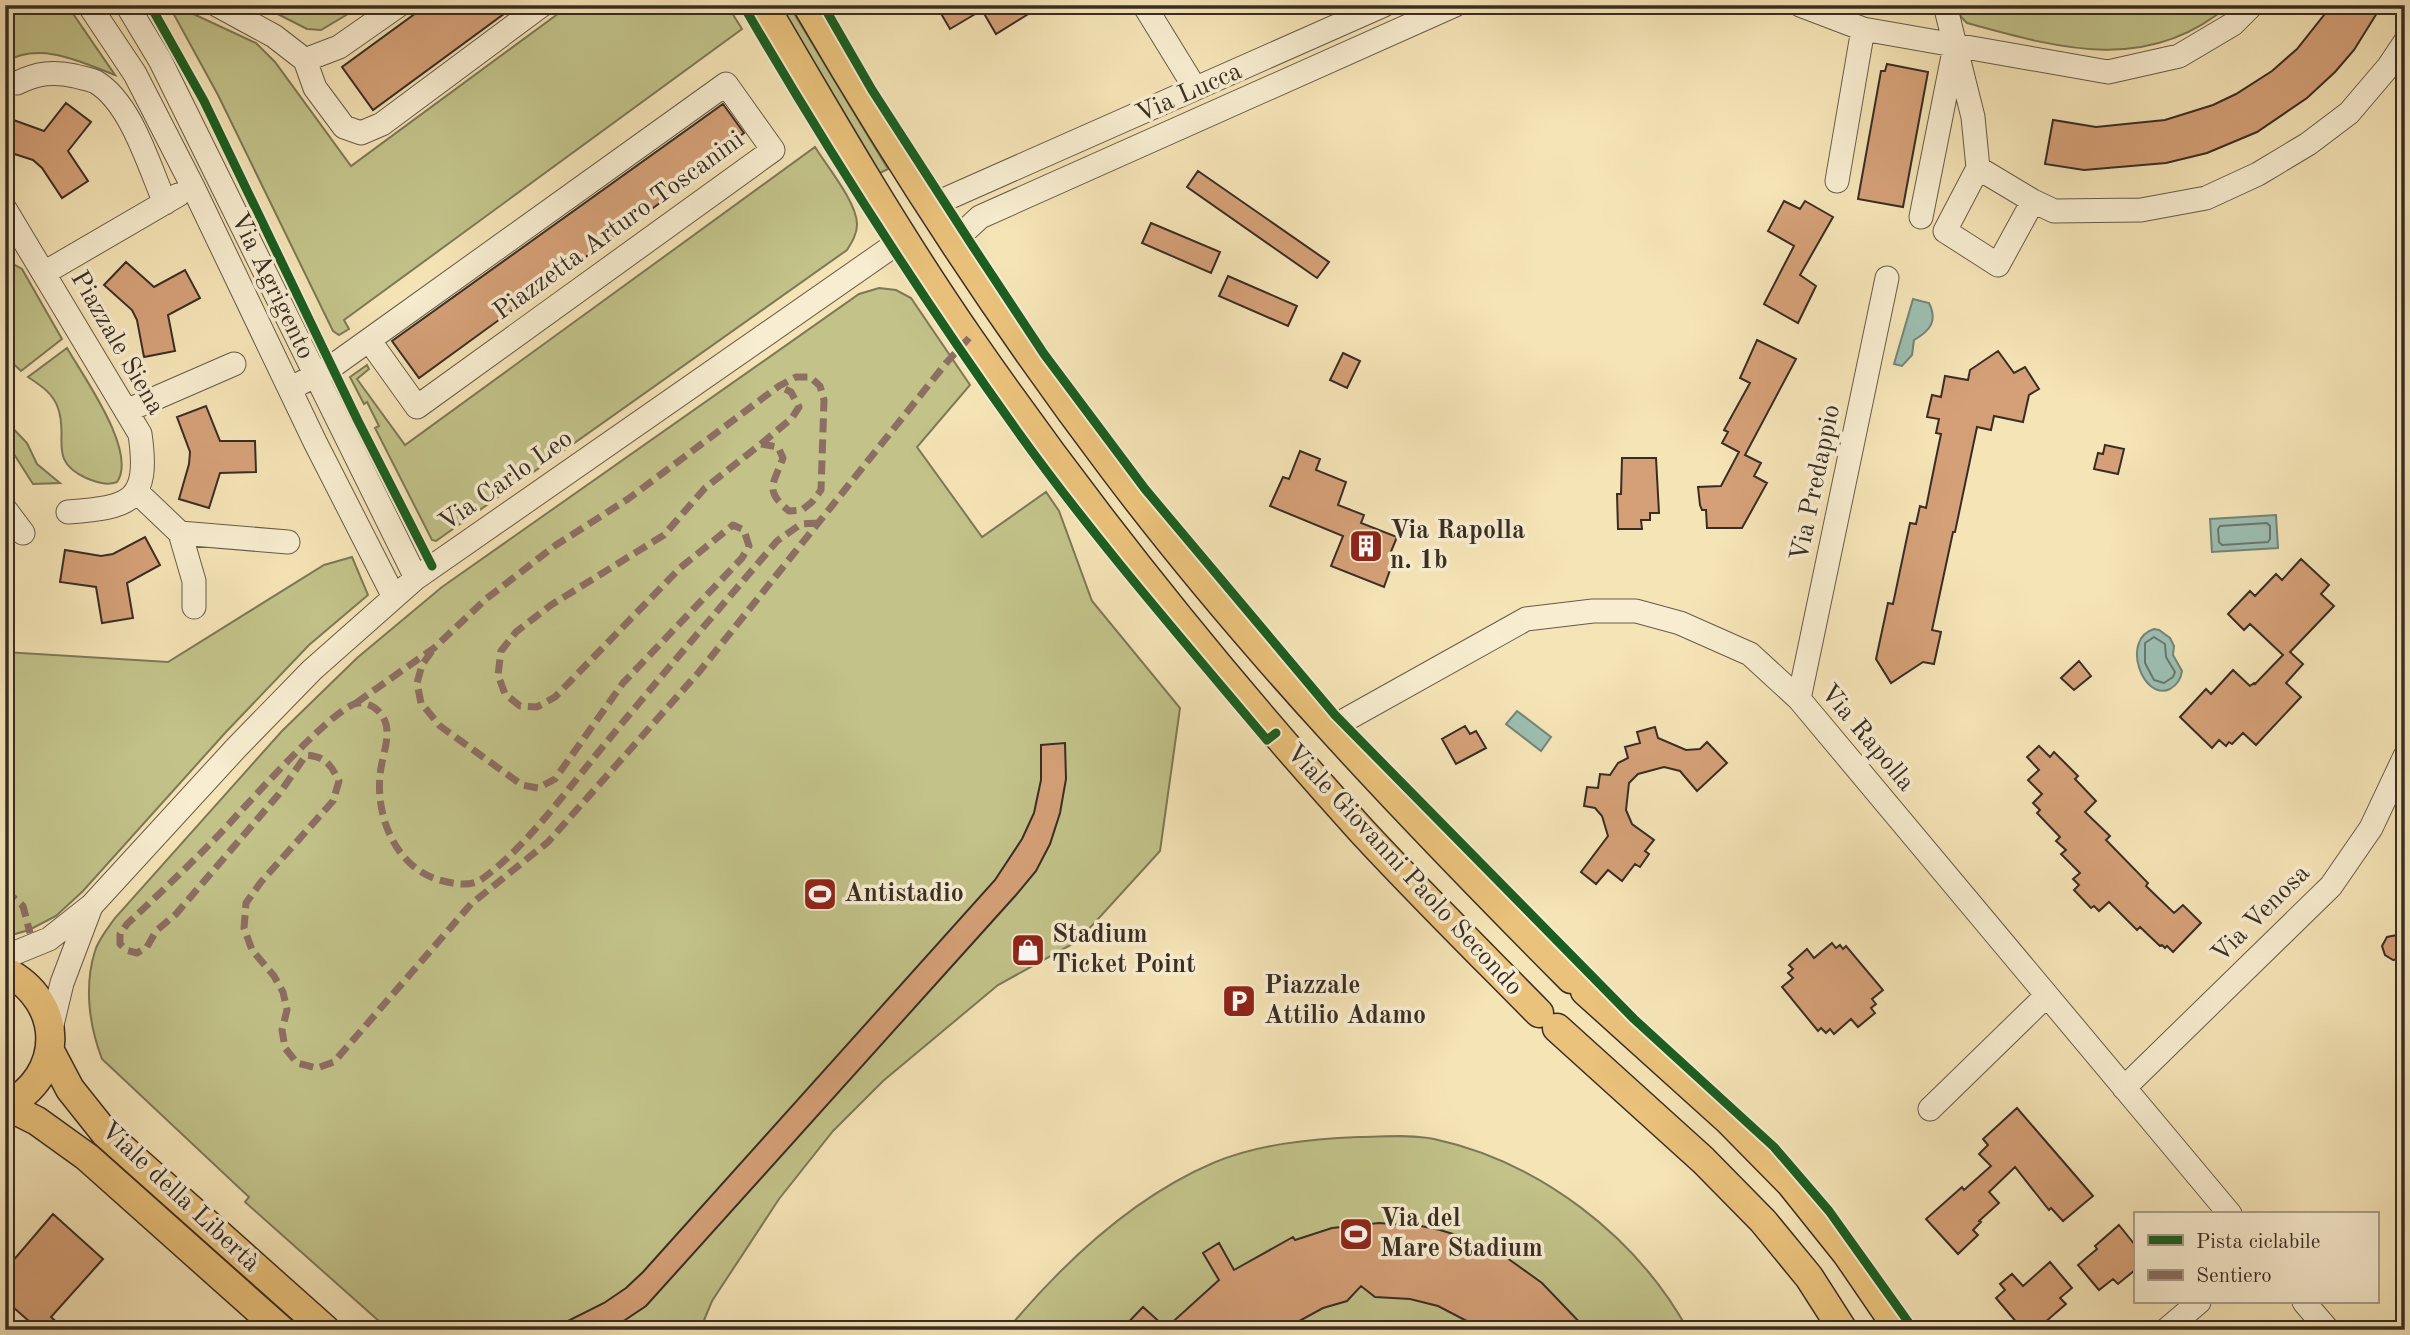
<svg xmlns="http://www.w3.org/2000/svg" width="2410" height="1335" viewBox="0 0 2410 1335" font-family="'Old Standard TT',serif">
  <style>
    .green { fill: #c2c289; stroke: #7d7858; stroke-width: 2 }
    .water { fill: #9cbeb1; stroke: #748479; stroke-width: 2 }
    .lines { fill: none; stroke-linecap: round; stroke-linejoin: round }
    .shore { stroke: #6a766c; stroke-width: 2 }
    .building { fill: #d5a077; stroke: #382d26; stroke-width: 2 }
    .minor-casing { stroke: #675b4a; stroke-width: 25 }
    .major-casing { stroke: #382d26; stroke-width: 31 }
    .minor { stroke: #f8edd0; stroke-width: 23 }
    .major { stroke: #eac27b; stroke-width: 28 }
    .quiet { stroke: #8d6e63; stroke-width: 7; stroke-dasharray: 14 7; stroke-linecap: butt }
    .cycleway-casing { stroke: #f8edd0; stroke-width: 13 }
    .cycleway { stroke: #1b5e20; stroke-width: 9 }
    .labels { text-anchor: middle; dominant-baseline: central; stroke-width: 7; stroke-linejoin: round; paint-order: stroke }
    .street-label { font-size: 26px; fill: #382d26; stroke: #f8edd0 }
    .poi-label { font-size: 26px; font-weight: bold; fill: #382d26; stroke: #f8edd0; text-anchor: start }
  </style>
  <rect width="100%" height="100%" fill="#f5e4b6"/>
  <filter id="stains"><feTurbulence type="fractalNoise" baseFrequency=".00286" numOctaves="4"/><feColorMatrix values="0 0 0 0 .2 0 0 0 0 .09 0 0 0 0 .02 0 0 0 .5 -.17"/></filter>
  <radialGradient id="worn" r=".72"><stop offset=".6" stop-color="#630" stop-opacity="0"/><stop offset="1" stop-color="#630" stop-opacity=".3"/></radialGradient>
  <path class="green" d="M23 5H67L115 75C81 62 40 41 5 62V17Z
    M174 5 256 43 275 62 351 166 570 5H727L742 29 344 320 349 329 339 335 333 331 218 95 172 11Z
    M260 5H363L321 30 307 29Z
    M780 5H789L888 169 880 173Z
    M1958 5H2229C2148 75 2058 48 1967 23L1961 17Z
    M815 147C826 165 858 204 857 225 857 234 852 242 847 250L436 541 432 540 375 428 379 426 367 402 364 404 350 377 367 365 369 369 357 379 405 445Z
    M5 263 13 264 22 269 62 339 21 371 5 356Z
    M879 288 896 290 911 298 970 385 917 447 982 537 1046 492 1059 511 1092 601 1180 708 1160 851 1078 941 998 985 883 1081 833 1131 779 1199 712 1301 700 1330H389L245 1202 249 1197 102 1059C89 1025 84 986 95 951 98 940 108 928 115 918L282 731 357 658 442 587 859 294Z
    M67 348C83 376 138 452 117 482 107 486 96 482 86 478 47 460 69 438 58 408 53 393 40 385 28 377Z
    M5 420 27 443 37 464 60 483 33 484 5 440Z
    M352 557 368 595 309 645 225 733 83 891 56 916 29 930 5 937V652L168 662 324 565Z
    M1359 1137C1383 1137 1410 1134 1434 1139 1540 1162 1636 1236 1688 1330H1007C1063 1263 1131 1198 1213 1163 1258 1144 1310 1139 1359 1137Z"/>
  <path class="water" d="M1913 299 1929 303C1938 321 1930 331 1914 340L1912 355 1902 366 1894 364Z
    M2276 515 2278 548 2212 552 2210 519Z
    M2154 629 2159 630 2170 638 2174 646 2173 655 2182 671C2181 679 2177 685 2170 689 2143 702 2120 639 2154 629Z
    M1517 711 1551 737 1541 751 1506 724Z"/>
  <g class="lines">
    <path class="shore" d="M2267 523 2270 526V539L2268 542 2222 545 2219 542 2218 529 2220 526Z
      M2154 637 2165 644 2166 657 2175 672 2173 677 2164 683 2154 680 2145 663V643Z"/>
  </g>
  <path class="building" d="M427 5H516L373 110 342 67Z
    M936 5H1043L996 34 982 10 950 29Z
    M2332 5H2382L2354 50 2335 72 2307 98 2257 132 2207 153 2166 163 2084 170 2045 164 2053 120 2096 127 2165 120 2213 105 2236 94 2272 71 2297 49Z
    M1887 64 1928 72 1903 207 1858 199 1881 71H1885Z
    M66 103 91 122 68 151 88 181 62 198 42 168 33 160 5 151V117L44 131Z
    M723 104 744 133 682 178 686 184 419 378 392 341Z
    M1198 171 1329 262 1317 278 1187 187Z
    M1784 201 1800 209 1805 201 1833 217 1800 275 1816 286 1798 323 1764 304 1794 246 1768 231Z
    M1151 223 1220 252 1211 273 1142 243Z
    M126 262 154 287 185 270 200 298 168 315 175 351 144 357 137 320 132 310 104 285Z
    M1228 276 1297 306 1288 326 1219 296Z
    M1757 340 1796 359 1745 455 1761 463 1754 476 1767 483 1742 528H1707L1706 510H1702L1700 505 1698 487 1721 486 1739 452 1722 443 1728 432 1724 430 1750 383 1740 378Z
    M1998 351 2014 373 2025 367 2039 389 2029 395 2023 422 1994 416 1991 430 1977 427 1955 532H1953L1932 630 1941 632 1934 664 1923 662 1891 683 1876 659 1888 603 1893 604 1910 523 1916 524 1920 506 1926 508 1935 463 1941 434 1936 433 1939 419 1927 417 1932 395 1941 397 1945 376 1968 380 1970 370Z
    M1343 353 1360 361 1347 388 1330 380Z
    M206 406 220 441H255L256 472 220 473 209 508 179 499 189 464 190 452 177 417Z
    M2105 445 2124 449 2118 474 2094 469 2098 453 2103 454Z
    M1300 451 1320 459 1316 470 1346 482 1338 505 1364 515 1361 523 1397 537 1390 554 1395 556 1384 587 1331 566 1343 536 1270 506 1283 477 1289 479Z
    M1622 458H1656L1659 513H1650V520H1641L1642 529H1618L1617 494H1621Z
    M145 537 160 565 127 583 133 618 102 623 96 587 60 582 65 550 101 556 113 554Z
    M2301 559 2329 585 2321 594 2334 606 2290 652 2303 664 2286 683 2301 697 2256 745 2243 733 2232 744 2229 742 2226 746 2219 740 2212 748 2180 717 2206 689 2211 694 2233 670 2250 686 2254 683 2255 684 2283 655 2250 624 2244 630 2228 614 2250 591 2255 596 2276 574 2282 580Z
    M2079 661 2091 676 2074 690 2061 678Z
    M1465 726 1470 734 1476 731 1486 748 1456 764 1442 739Z
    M1655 727 1658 738 1686 750 1700 749 1707 742 1727 763 1697 791 1680 771 1664 767 1638 774 1629 783 1626 810 1632 824 1654 840 1645 851 1649 854 1640 867 1635 864 1622 881 1608 870 1596 884 1581 872 1608 836 1602 816 1595 808 1584 806 1587 787 1598 788 1600 774 1610 775 1618 763 1628 758 1625 747 1640 743 1637 732Z
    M1065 743 1066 779 1060 813 1050 844 1036 871 1016 895 646 1306 610 1330H550L604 1303 626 1288 643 1272 995 880 1022 839 1034 813 1041 780V745Z
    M2039 746 2050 757 2054 752 2078 776 2075 779 2096 801 2085 812 2110 836 2106 840 2148 883 2146 886 2174 913 2183 905 2201 923 2173 952 2167 946 2165 948 2162 945 2160 946 2140 927 2137 930 2109 902 2099 911 2094 906 2091 908 2074 890 2079 885 2073 879 2080 873 2061 854 2066 850 2056 841 2060 837 2037 813 2040 810 2033 803 2042 794 2028 780 2039 770 2027 757Z
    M2397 935 2405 938V958L2393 960 2385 955 2382 946 2387 937Z
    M1832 943 1836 948 1840 945 1843 949 1846 946 1883 990 1872 999 1876 1004 1871 1008 1875 1013 1858 1027 1851 1019 1834 1034 1830 1029 1826 1033 1821 1028 1818 1031 1782 987 1793 978 1788 973 1793 969 1789 965 1807 949 1814 958Z
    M2017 1108 2093 1196 2063 1221 2051 1208 2049 1210 2015 1167 1989 1192 1999 1203 1979 1221 1981 1222 1973 1230 1978 1235 1958 1254 1926 1219 1962 1187 1964 1190 1991 1166 1979 1154 1988 1145 1983 1139Z
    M53 1214 103 1259 51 1317 65 1330H39L5 1300V1270Z
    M1379 1223 1421 1226 1440 1230 1463 1237 1503 1255 1542 1283 1587 1330H1484L1438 1306 1410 1299 1375 1297 1361 1286 1347 1301 1323 1308 1283 1330H1121L1143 1307 1166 1328 1219 1280 1203 1253 1219 1243 1234 1270 1293 1237 1295 1240 1332 1228Z
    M2119 1225 2135 1245V1270L2118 1284 2113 1279 2099 1290 2078 1265 2097 1249 2095 1246Z
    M2050 1262 2072 1288 2060 1298 2066 1304 2036 1330H2023L1996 1298 2005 1290 2000 1284 2012 1274 2023 1286Z"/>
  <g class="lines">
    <g class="minor-casing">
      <path id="minor" d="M89 5 135 74 193 187 315 442 394 597
        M127 5 160 60 416 578
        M217 5 274 36 305 60 315 88 344 127 361 133 382 124 542 5
        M1144 5 1195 88
        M1800 5 1863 29 2108 72 2179 56 2233 24 2252 5
        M1945 5 1973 117 1978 168 2033 201 2054 211 2141 210 2206 198 2258 174 2308 144 2349 113 2389 66 2405 42
        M305 60 339 47 399 5
        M17 83C37 73 54 71 75 76 81 78 90 79 96 82 131 103 149 166 165 203
        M1978 168 1945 231 1998 265 2033 201
        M1837 181 1863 29
        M930 206 1384 5
        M5 209 140 434C150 503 130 507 68 512
        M1921 217 1954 51
        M953 242 980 217 1455 5
        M44 273 178 195
        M290 389 334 365 369 340 726 84 773 150 417 407 369 340
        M126 411 234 364
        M137 492 180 533 288 542
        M5 509 23 533
        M180 533 194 581V607
        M1799 699 1887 278
        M1329 729 1526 619 1593 611H1636L1680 623 1750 654 1799 699 2230 1214
        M5 957 49 939 92 905 237 747 312 670 416 578 903 239
        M51 1029 62 983 90 909
        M2124 1088 2331 886 2371 828 2405 756
        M1930 1109 2046 996
        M2304 1302 2328 1330
        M2166 1330 2199 1302"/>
    </g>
    <g class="major-casing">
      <path id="major" d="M764 5C830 118 895 231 969 338 1088 510 1220 674 1360 829 1418 892 1479 952 1539 1013
        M807 5C900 165 1001 320 1113 468 1251 651 1410 817 1571 979
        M5 971C65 1001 66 1076 5 1106
        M1585 991 1727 1119 1791 1184 1847 1254 1899 1330
        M1557 1028 1703 1160 1763 1221 1809 1277 1843 1330
        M50 1051 70 1089 105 1133 326 1330
        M7 1106 37 1121 87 1157 281 1330"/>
    </g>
    <use href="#minor" class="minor"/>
    <use href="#major" class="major"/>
    <path class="quiet" d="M761 444 792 418 799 407 791 392 779 386
      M818 523 801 524 777 541C721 607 664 672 610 738 572 783 529 845 482 879 469 888 450 883 436 879 395 865 376 816 380 776 381 759 390 740 386 724 382 711 372 703 359 703 334 703 231 824 207 847 181 873 154 899 127 924L120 934V944L126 950 137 953 147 947 156 931 176 914 279 794 306 755C325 756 331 765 339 781L333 801 261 882 246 903 244 928 252 950 274 976 283 992 287 1010 282 1030 285 1048 297 1063 317 1068 334 1062 471 904 548 842 699 672 947 362 969 338
      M356 703 434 648 486 599 556 545 628 499 779 386 796 377H810L820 386 824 400 821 490 812 502 802 510 789 511C764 490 773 485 783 458L778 447 761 444 705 488 664 535 551 605 516 632 501 651 498 675 505 694 520 706 537 707 555 697 680 568 733 525 744 530 749 546 742 558 623 683 555 779 538 788 522 785 440 726 421 703 417 683 422 665 434 648
      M5 890 23 906 30 933"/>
    <g class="cycleway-casing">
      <path id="cycleway" d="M150 5 204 101 358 421 432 566
        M743 5C828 151 919 294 1018 432 1095 539 1182 639 1267 740L1276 733
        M823 5 872 90 972 245 1044 354 1145 489 1335 715 1634 1019 1774 1147 1829 1211 1914 1330"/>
    </g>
    <use href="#cycleway" class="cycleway"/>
  </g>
  <defs>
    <g id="building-square" transform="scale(1.75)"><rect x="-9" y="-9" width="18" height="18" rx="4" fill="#8f2418" stroke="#f8edd0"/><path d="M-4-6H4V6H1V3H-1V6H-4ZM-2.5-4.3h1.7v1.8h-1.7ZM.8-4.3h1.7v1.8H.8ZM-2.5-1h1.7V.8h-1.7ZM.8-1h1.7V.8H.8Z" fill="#fff"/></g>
    <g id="stadium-square" transform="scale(1.75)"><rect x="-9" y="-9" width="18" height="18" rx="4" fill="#8f2418" stroke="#f8edd0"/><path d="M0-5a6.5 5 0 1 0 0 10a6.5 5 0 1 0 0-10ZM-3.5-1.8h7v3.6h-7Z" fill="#fff"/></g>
    <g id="shop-square" transform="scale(1.75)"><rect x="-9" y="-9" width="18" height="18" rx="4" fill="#8f2418" stroke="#f8edd0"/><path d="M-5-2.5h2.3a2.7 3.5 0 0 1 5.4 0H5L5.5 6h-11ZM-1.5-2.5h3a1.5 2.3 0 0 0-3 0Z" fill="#fff"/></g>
    <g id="parking-square" transform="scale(1.75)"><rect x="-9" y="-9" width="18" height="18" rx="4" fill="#8f2418" stroke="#f8edd0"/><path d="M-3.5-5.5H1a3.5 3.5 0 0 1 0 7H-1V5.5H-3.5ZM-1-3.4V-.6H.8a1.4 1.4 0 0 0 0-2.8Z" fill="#fff"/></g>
  </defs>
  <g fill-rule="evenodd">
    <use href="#building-square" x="1366" y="546"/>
    <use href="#stadium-square" x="820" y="894"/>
    <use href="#shop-square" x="1028" y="950"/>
    <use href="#parking-square" x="1239" y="1001"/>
    <use href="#stadium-square" x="1356" y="1234"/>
  </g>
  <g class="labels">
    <g class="street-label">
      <text transform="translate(1189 93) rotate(-24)">Via Lucca</text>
      <text transform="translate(619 226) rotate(-36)">Piazzetta Arturo Toscanini</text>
      <text transform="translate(272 286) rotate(64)">Via Agrigento</text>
      <text transform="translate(117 343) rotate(60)">Piazzale Siena</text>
      <text transform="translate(506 481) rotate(-35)">Via Carlo Leo</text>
      <text transform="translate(1816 483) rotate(-78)">Via Predappio</text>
      <text transform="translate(1867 738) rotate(50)">Via Rapolla</text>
      <text transform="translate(1404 870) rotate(47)">Viale Giovanni Paolo Secondo</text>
      <text transform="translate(2261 914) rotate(-45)">Via Venosa</text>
      <text transform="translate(180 1197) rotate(43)">Viale della Libertà</text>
    </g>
    <g class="poi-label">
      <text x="1390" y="531">Via Rapolla<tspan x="1390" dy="30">n. 1b</tspan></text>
      <text x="844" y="894">Antistadio</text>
      <text x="1052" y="935">Stadium<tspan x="1052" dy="30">Ticket Point</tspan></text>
      <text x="1264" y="986">Piazzale<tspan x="1264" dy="30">Attilio Adamo</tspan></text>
      <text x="1380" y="1219">Via del<tspan x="1380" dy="30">Mare Stadium</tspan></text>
    </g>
  </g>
  <rect width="2410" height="1335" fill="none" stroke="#f5e4b6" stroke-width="28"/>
  <rect x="7" y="7" width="2396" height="1321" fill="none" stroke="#382d26" stroke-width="3.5"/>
  <rect x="14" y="14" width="2382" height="1307" fill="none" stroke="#382d26" stroke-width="2"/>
  <rect x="2134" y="1212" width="245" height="91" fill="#f8edd0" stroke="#aba08c" stroke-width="2"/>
  <rect x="2148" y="1235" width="35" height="10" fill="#1b5e20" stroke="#aba08c" stroke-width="2"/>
  <text x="2196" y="1248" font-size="21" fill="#382d26">Pista ciclabile</text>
  <rect x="2148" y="1270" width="35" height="10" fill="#8d6e63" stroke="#aba08c" stroke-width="2"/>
  <text x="2196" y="1282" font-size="21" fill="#382d26">Sentiero</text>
  <rect width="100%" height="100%" filter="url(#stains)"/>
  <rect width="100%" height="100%" fill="url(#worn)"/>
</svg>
